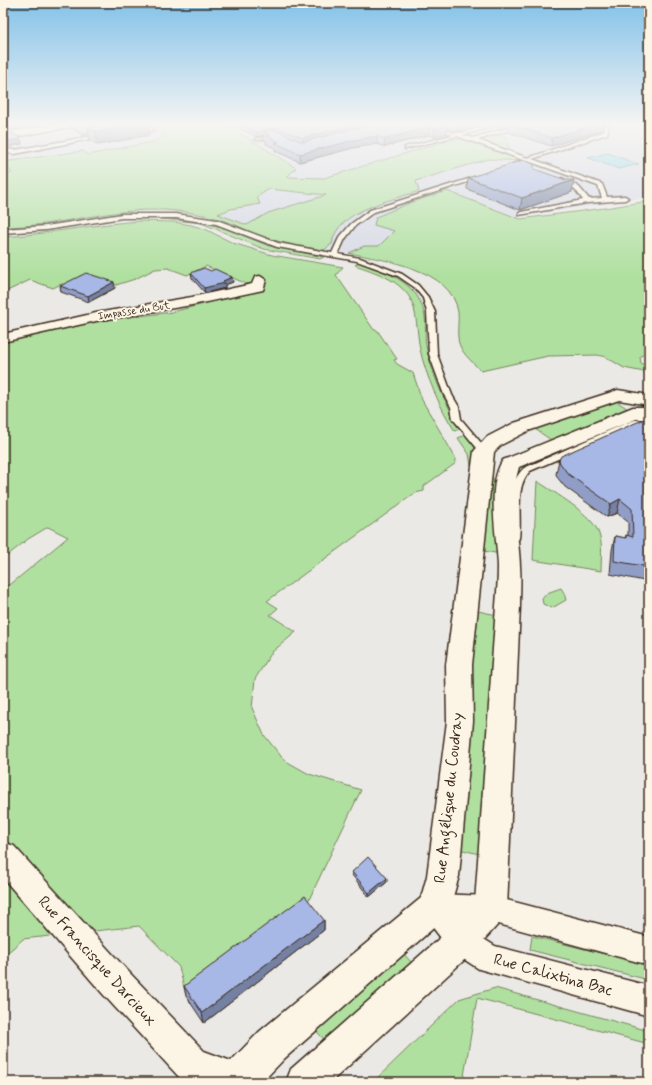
<svg xmlns="http://www.w3.org/2000/svg" width="652" height="1085" viewBox="0 0 652 1085" font-family="Mynerve,sans-serif">
  <style>
    .built { fill: #d7dae6 }
    .green { fill: #b0e0a0; stroke: #76855f; fill-rule: evenodd }
    .water { fill: #8bd7eb; stroke: #6b9299 }
    .lines { fill: none; stroke-linecap: round; stroke-linejoin: round }
    .lane-casing { stroke: #3b2a1e; stroke-width: 3 }
    .street-casing { stroke: #3b2a1e; stroke-width: 3 }
    .secondary-casing { stroke: #3b2a1e; stroke-width: 3 }
    .primary-casing { stroke: #3b2a1e; stroke-width: 3 }
    .lane { fill: #fcf5e5; fill-rule: evenodd }
    .street { fill: #fcf5e5; fill-rule: evenodd }
    .secondary { fill: #fcf5e5; fill-rule: evenodd }
    .primary { fill: #fcf5e5; fill-rule: evenodd }
    .wall { fill: #909ec7; stroke: #3b2a1e }
    .shaded-wall { fill: #7581a2; stroke: #3b2a1e }
    .building { fill: #a7b8e7; stroke: #3b2a1e }
    .labels { text-anchor: middle; dominant-baseline: central; stroke-width: 4; stroke-linejoin: round; paint-order: stroke }
    .far-street-label { font-size: 11px; fill: #3b2a1e; stroke: #fcf5e5 }
    .near-street-label { font-size: 16px; fill: #3b2a1e; stroke: #fcf5e5 }
  </style>
  <rect width="100%" height="100%" fill="#ebe9e5"/>
  <filter id="ink" filterUnits="userSpaceOnUse"><feTurbulence type="fractalNoise" baseFrequency=".025" numOctaves="2"/><feDisplacementMap in="SourceGraphic" scale="8" xChannelSelector="R" yChannelSelector="G"/><feConvolveMatrix kernelMatrix="1 2 1 2 8 2 1 2 1" color-interpolation-filters="sRGB"/></filter>
  <g filter="url(#ink)">
    <path class="built" d="M88 124H182L156 125 164 135 156 141 88 155 83 151 3 162V140Z
      M210 124H628L649 130V197L516 217 447 191 394 231 379 246H364L349 253 324 250 332 244V238L337 230 348 219 363 209 268 213 247 225 217 214 259 204 257 197 287 177Z"/>
    <path class="green" d="M182 124H210L230 127 296 168 287 177 324 178 450 140 505 135 509 150 518 161 488 159 416 181 419 191C393 200 336 210 332 244L324 250C300 247 276 242 253 233 246 230 239 226 231 223 210 215 185 211 163 210 109 208 57 227 3 227V175L12 173 3 162 83 151 88 155 156 141 164 135 155 125ZM269 189 326 195 268 213 247 225 218 214 231 209 260 204 257 197Z
      M447 191 520 219 605 208 649 201V350L640 357 641 363 649 368V373L624 368 606 357 597 355 548 356 481 371C472 361 458 351 458 337 457 329 459 320 458 312 452 268 382 260 349 253L364 246H379L394 231 374 225 376 217 412 202Z
      M153 218 199 221 227 229 269 246 324 257 320 259 264 249 201 223Z
      M140 221 174 222 191 225 205 229 233 243 272 255 343 267 336 275 374 330H377L397 359 394 360 397 364 413 373 422 400 455 457 456 463 424 486V491L415 493 267 601 278 608 270 615 296 632 272 652 255 679 252 708 264 735 284 760 309 774 361 790 306 906 186 996 179 967 139 926 23 939 3 957V587L11 584 68 537 48 527 28 539 3 559V342L99 321 172 312 260 290 206 266 187 275 168 268 155 269 135 279 116 285 88 275 68 285 61 284 53 288 30 280 3 293V237C49 234 94 224 140 221Z
      M359 262C385 271 417 282 424 312 427 323 424 335 426 346 432 375 445 404 461 428L455 431C441 410 425 374 420 349 417 335 417 309 410 298 398 279 375 272 355 265Z
      M616 401 628 409 554 442 532 427Z
      M466 435 478 452 477 467 471 466 469 454 458 438Z
      M487 478 500 480 501 554 478 550Z
      M537 481C553 492 594 515 599 534 603 545 601 560 601 571L533 560Z
      M561 588 564 593 566 600 552 608 543 604 542 599 547 593Z
      M473 610 497 615 479 854 459 849Z
      M532 936 649 965V980L530 950Z
      M400 950 413 964 327 1043 313 1027Z
      M495 988 649 1031V1044L477 998 463 1082H373L459 999Z"/>
    <path class="water" d="M608 153 638 164H639L619 169 588 158Z"/>
    <g class="lines">
      <g class="lane-casing">
        <path id="lane" d="M141 124H146L154 130 150 131Z
          M425 124C437 124 447 133 458 133 473 133 487 122 501 124L463 135 473 138 522 124H528L478 140 528 158 603 132 605 124H609L607 134 532 159 602 184 607 197 625 196 628 198 625 200 587 203 519 215V213L521 212 583 200 575 189 560 181V179L562 178 579 187 589 199 602 198 598 186 528 161 511 167V165L523 160 457 136 405 149V147L453 135Z
          M103 134 105 136 15 154 3 153V149L15 150Z
          M277 135 279 137 257 140 255 139Z
          M478 176 483 177 374 212 355 226 345 239 338 254 360 258 402 274 418 285 428 297 435 312 437 354 452 395 459 407 461 419 488 451 484 454 481 453 453 419 451 407 444 395 429 354 427 312 423 298 414 287 398 276 357 261 277 247 216 224 176 218H122L46 230 3 233V229L46 226 122 214H176L217 220 278 243 332 253 339 238 351 224 370 210Z
          M649 420V426H636L630 428 530 471C514 487 522 518 519 538L518 540H510L509 538C512 515 505 486 524 468L624 424 635 420Z"/>
      </g>
      <g class="street-casing">
        <path id="street" d="M260 276 266 280 263 290 192 305 96 321 3 342V334L96 313 192 297 252 284 255 277Z
          M434 894 491 896 649 937V965L491 922 463 921 471 931 495 946 649 986V1016L479 969 451 951 424 916 420 907 424 898Z"/>
      </g>
      <g class="secondary-casing">
        <path id="secondary" d="M618 390 649 395V405L619 400 528 431 501 445 494 452 472 665 473 721 459 876 450 907 445 918 285 1058 262 1082H182L179 1077 102 993 3 878V842L14 846 126 969 204 1051 231 1061 259 1032 421 898 427 876 447 721 446 665 474 451 487 437 514 423Z
          M633 407H649V419H636L519 467C509 499 519 534 520 566 521 579 520 593 520 606L507 909 502 920 473 952 331 1082H286L291 1069 449 930 475 903 496 606C497 593 498 579 498 566 497 537 486 484 503 460Z"/>
      </g>
      <g class="primary-casing">
        <path id="primary" d="M54 124H75L70 127 3 139V133Z"/>
      </g>
      <use href="#lane" class="lane"/>
      <use href="#street" class="street"/>
      <use href="#secondary" class="secondary"/>
      <use href="#primary" class="primary"/>
    </g>
    <path class="wall" d="M73 124H147L149 135 98 145 90 140 89 136 85 137 71 128V126Z
      M230 124H362V126L371 124H490L457 131 447 129V134L434 137 429 135 384 147 377 144 353 148 300 162 275 151V148L266 144V141L264 140V135L257 137Z
      M495 124H603L602 130 551 146 508 132 509 127 500 129 495 127Z
      M534 169 572 192 520 210 467 189 468 178Z
      M191 273 233 282 225 285V288L205 293 192 278Z
      M60 286 115 288 89 302 61 292Z
      M649 420V582L610 574 612 550 615 536 625 538 626 535 628 536V522L617 513 607 517 565 487 557 477 556 474 559 460Z
      M352 872 387 882 369 897 352 875Z
      M324 920V930L204 1023 186 996 184 986Z"/>
    <path class="shaded-wall" d="M15 124H36L37 126 3 132V126Z
      M139 124H147L149 135 98 145 96 132Z
      M358 124H362V128L303 143V138Z
      M457 124H490L457 131Z
      M500 124H509V127L500 129Z
      M597 124H603L602 130 551 146 552 138Z
      M447 126V134L434 137 435 129Z
      M275 127 276 133 264 132V135L257 137V132Z
      M429 127V135L384 147 385 139Z
      M89 133V136L85 137 84 134Z
      M377 136V144L353 148 300 162V154L354 140Z
      M21 139 22 144 3 148V142Z
      M574 180 572 192 520 210 522 198Z
      M232 277 233 282 225 285V288L205 293 204 288 223 281Z
      M114 282 115 288 89 302 88 296Z
      M620 499 617 513 607 517 611 504Z
      M387 878V882L369 897V893Z
      M324 920V930L204 1023 202 1013Z"/>
    <path class="building" d="M3 124H15L3 126Z
      M73 124H104L88 128 89 133 84 134 71 126Z
      M104 124H139L96 132 88 128Z
      M240 124H358L303 138 275 127 257 132Z
      M371 124H442L447 126 435 129 429 127 385 139 377 136 354 140 300 154 275 143 279 142 266 136 270 135 264 132 275 130 303 142Z
      M510 124H597L552 138Z
      M13 133 21 139 3 142V134Z
      M523 160 534 164V169L566 180H574L522 198 468 178Z
      M204 268 211 271 215 269 232 277 223 281 225 283 204 288 191 273Z
      M86 273 114 282 88 296 60 286Z
      M642 420H649V567L614 561 615 536 626 538V535L633 537 632 509 620 499 611 504 568 474 560 463 559 460 561 456Z
      M368 857 387 878 369 893 352 872Z
      M305 896 324 920 202 1013 184 986Z"/>
  </g>
  <linearGradient id="sky" x2="0" y2="1"><stop stop-color="#83c2e9"/><stop offset="0.45" stop-color="#f6f5f3"/><stop offset="1" stop-color="#f6f5f3" stop-opacity="0"/></linearGradient>
  <rect width="652" height="276" fill="url(#sky)"/>
  <g class="labels">
    <g class="far-street-label">
      <text transform="translate(134 311) rotate(-9)">Impasse du But</text>
    </g>
    <g class="near-street-label">
      <text transform="translate(449 798) rotate(-84)">Rue Angélique du Coudray</text>
      <text transform="translate(97 961) rotate(48)">Rue Francisque Darcieux</text>
      <text transform="translate(553 975) rotate(15)">Rue Calixtina Bac</text>
    </g>
  </g>
  <rect width="652" height="1085" fill="none" stroke="#fcf5e5" stroke-width="16"/>
  <rect x="8" y="8" width="636" height="1069" fill="none" stroke="#3b2a1e" stroke-width="1.5" filter="url(#ink)"/>
</svg>
